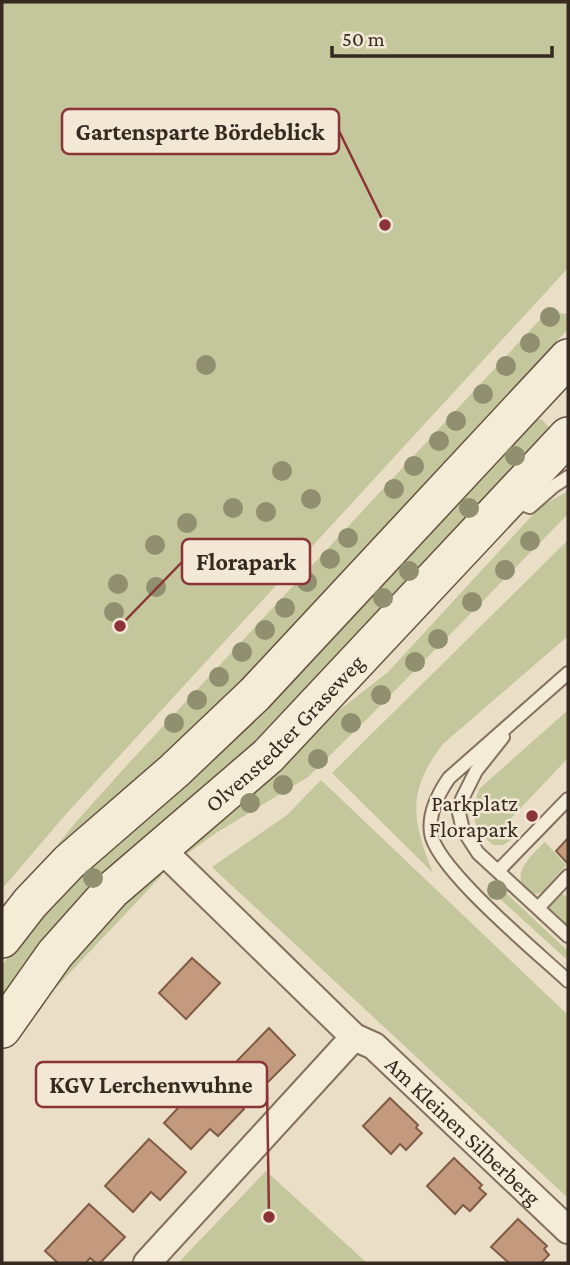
<svg xmlns="http://www.w3.org/2000/svg" width="570" height="1265" viewBox="0 0 570 1265" font-family="'Crimson Pro',serif">
  <style>
    .green { fill: #c3c79b }
    .building { fill: #c49a7f; stroke: #805b46; stroke-width: 2 }
    .lines { fill: none; stroke-linecap: round; stroke-linejoin: round }
    .service-casing { stroke: #83705d; stroke-width: 16 }
    .minor-casing { stroke: #83705d; stroke-width: 30 }
    .secondary-casing { stroke: #655240; stroke-width: 40 }
    .service { stroke: #f5ecd8; stroke-width: 12 }
    .minor { stroke: #f5ecd8; stroke-width: 26 }
    .secondary { stroke: #f5ecd8; stroke-width: 37 }
    .tree { fill: #908f6f }
    .poi-dot { fill: #8c3337; stroke: #f2e8d5; stroke-width: 2.5 }
    .labels { text-anchor: middle; dominant-baseline: central; stroke-width: 5; stroke-linejoin: round; paint-order: stroke }
    .street-label { font-size: 23px; fill: #352920; stroke: #f2e8d5 }
    .poi-label { font-size: 23px; fill: #352920; stroke: #f2e8d5; text-anchor: end }
    .leader { fill: none; stroke: #8c3337; stroke-width: 2.5 }
    .callout-dot { fill: #8c3337; stroke: #f2e8d5; stroke-width: 2.5 }
    .callout { fill: #f2e8d5; stroke: #8c3337; stroke-width: 2.5 }
    .callout-label { font-size: 24px; text-anchor: middle; font-weight: bold; fill: #352920 }
  </style>
  <rect width="100%" height="100%" fill="#eadec6"/>
  <path class="green" d="M2 2H568V268L66 814 2 889Z
    M547 312 568 314V329L210 718 124 795 116 796V800L25 885 76 822 128 764Z
    M541 419 550 428 304 698 2 1001V965L55 899 248 726 533 421Z
    M568 491V514L368 718 308 777 216 833 188 853 184 847 253 793 337 712 388 672 540 507Z
    M568 540V636L443 744C406 792 412 820 433 873L332 773Z
    M568 710V758L497 833 514 838 503 845H493L479 832 475 822 473 809 479 789Z
    M321 780 568 1015V1198L212 867 287 815Z
    M545 842 566 865 542 892 533 895C506 879 529 857 545 842Z
    M152 872 162 875 32 1013 69 961Z
    M493 881 568 951V958H565L488 888V883Z
    M562 894 568 897V931L547 909Z
    M266 1171 367 1263H178Z"/>
  <path class="building" d="M568 838V864L556 851Z
    M192 958 220 983 186 1019 159 993Z
    M269 1028 295 1055 261 1089 235 1063Z
    M211 1079 244 1109 218 1136 210 1129 191 1149 164 1123 191 1094 195 1097Z
    M390 1098 418 1125 416 1128 422 1133 406 1150 400 1144 391 1154 363 1126Z
    M149 1139 186 1172 160 1200 151 1192 133 1212 105 1186Z
    M454 1158 482 1185 479 1188 486 1194 470 1211 463 1205 455 1214 427 1186Z
    M89 1204 125 1237 100 1263H96L90 1258 86 1263H58L45 1251Z
    M518 1219 547 1246 544 1249 549 1255 541 1263H509L491 1247Z"/>
  <g class="lines">
    <g class="service-casing">
      <path id="service" d="M513 501 530 507 554 486 568 477
        M568 673 449 778C438 794 428 813 431 833 435 868 538 953 568 981
        M503 737 476 771 462 799 459 813 463 830 478 853 568 936
        M498 871 568 799
        M538 908 568 876"/>
    </g>
    <g class="minor-casing">
      <g id="minor">
        <path id="s1" d="M354 1037 374 1046 568 1230"/>
        <path d="M147 1263 354 1037 159 847"/>
      </g>
    </g>
    <g class="secondary-casing">
      <g id="secondary">
        <path d="M2 939 30 903 69 862 174 771 255 694 568 358"/>
        <path id="s2" d="M2 1029 55 954 112 890 268 756 568 436"/>
      </g>
    </g>
    <use href="#service" class="service"/>
    <use href="#minor" class="minor"/>
    <use href="#secondary" class="secondary"/>
  </g>
  <g class="tree">
    <circle cx="550" cy="317" r="10"/>
    <circle cx="530" cy="343" r="10"/>
    <circle cx="206" cy="365" r="10"/>
    <circle cx="506" cy="366" r="10"/>
    <circle cx="483" cy="394" r="10"/>
    <circle cx="456" cy="421" r="10"/>
    <circle cx="439" cy="441" r="10"/>
    <circle cx="515" cy="456" r="10"/>
    <circle cx="414" cy="466" r="10"/>
    <circle cx="282" cy="471" r="10"/>
    <circle cx="394" cy="489" r="10"/>
    <circle cx="311" cy="499" r="10"/>
    <circle cx="233" cy="508" r="10"/>
    <circle cx="469" cy="508" r="10"/>
    <circle cx="266" cy="512" r="10"/>
    <circle cx="187" cy="523" r="10"/>
    <circle cx="348" cy="538" r="10"/>
    <circle cx="530" cy="541" r="10"/>
    <circle cx="155" cy="545" r="10"/>
    <circle cx="330" cy="559" r="10"/>
    <circle cx="505" cy="570" r="10"/>
    <circle cx="409" cy="571" r="10"/>
    <circle cx="307" cy="582" r="10"/>
    <circle cx="118" cy="584" r="10"/>
    <circle cx="156" cy="587" r="10"/>
    <circle cx="383" cy="598" r="10"/>
    <circle cx="472" cy="602" r="10"/>
    <circle cx="285" cy="608" r="10"/>
    <circle cx="114" cy="612" r="10"/>
    <circle cx="265" cy="630" r="10"/>
    <circle cx="438" cy="639" r="10"/>
    <circle cx="242" cy="652" r="10"/>
    <circle cx="415" cy="662" r="10"/>
    <circle cx="219" cy="677" r="10"/>
    <circle cx="381" cy="695" r="10"/>
    <circle cx="197" cy="700" r="10"/>
    <circle cx="174" cy="723" r="10"/>
    <circle cx="351" cy="723" r="10"/>
    <circle cx="318" cy="759" r="10"/>
    <circle cx="283" cy="785" r="10"/>
    <circle cx="250" cy="803" r="10"/>
    <circle cx="93" cy="878" r="10"/>
    <circle cx="497" cy="890" r="10"/>
  </g>
  <circle class="poi-dot" cx="532" cy="816" r="7"/>
  <g class="labels">
    <g class="street-label">
      <text stroke="none"><textPath href="#s2" startOffset="411">Olvenstedter Graseweg</textPath></text>
      <text stroke="none"><textPath href="#s1" startOffset="145">Am Kleinen Silberberg</textPath></text>
    </g>
    <g class="poi-label">
      <text x="518" y="803">Parkplatz<tspan x="518" dy="26">Florapark</tspan></text>
    </g>
  </g>
  <path class="leader" d="M385 225L339 131M120 626L182 562M269 1217L267 1085"/>
  <g class="callout-dot">
    <circle cx="385" cy="225" r="7"/>
    <circle cx="120" cy="626" r="7"/>
    <circle cx="269" cy="1217" r="7"/>
  </g>
  <g class="callout">
    <rect x="62" y="109" width="277" height="45" rx="7"/>
    <rect x="182" y="539" width="128" height="45" rx="7"/>
    <rect x="36" y="1062" width="231" height="45" rx="7"/>
  </g>
  <g class="callout-label">
    <text x="200" y="140">Gartensparte Bördeblick</text>
    <text x="246" y="570">Florapark</text>
    <text x="151" y="1093">KGV Lerchenwuhne</text>
  </g>
  <rect width="570" height="1265" fill="none" stroke="#352920" stroke-width="7"/>
  <path d="M332 46v10h220v-10" fill="none" stroke="#352920" stroke-width="3.5"/>
  <text x="342" y="46" font-size="21" fill="#352920" stroke="#f2e8d5" stroke-width="5" paint-order="stroke">50 m</text>
</svg>
